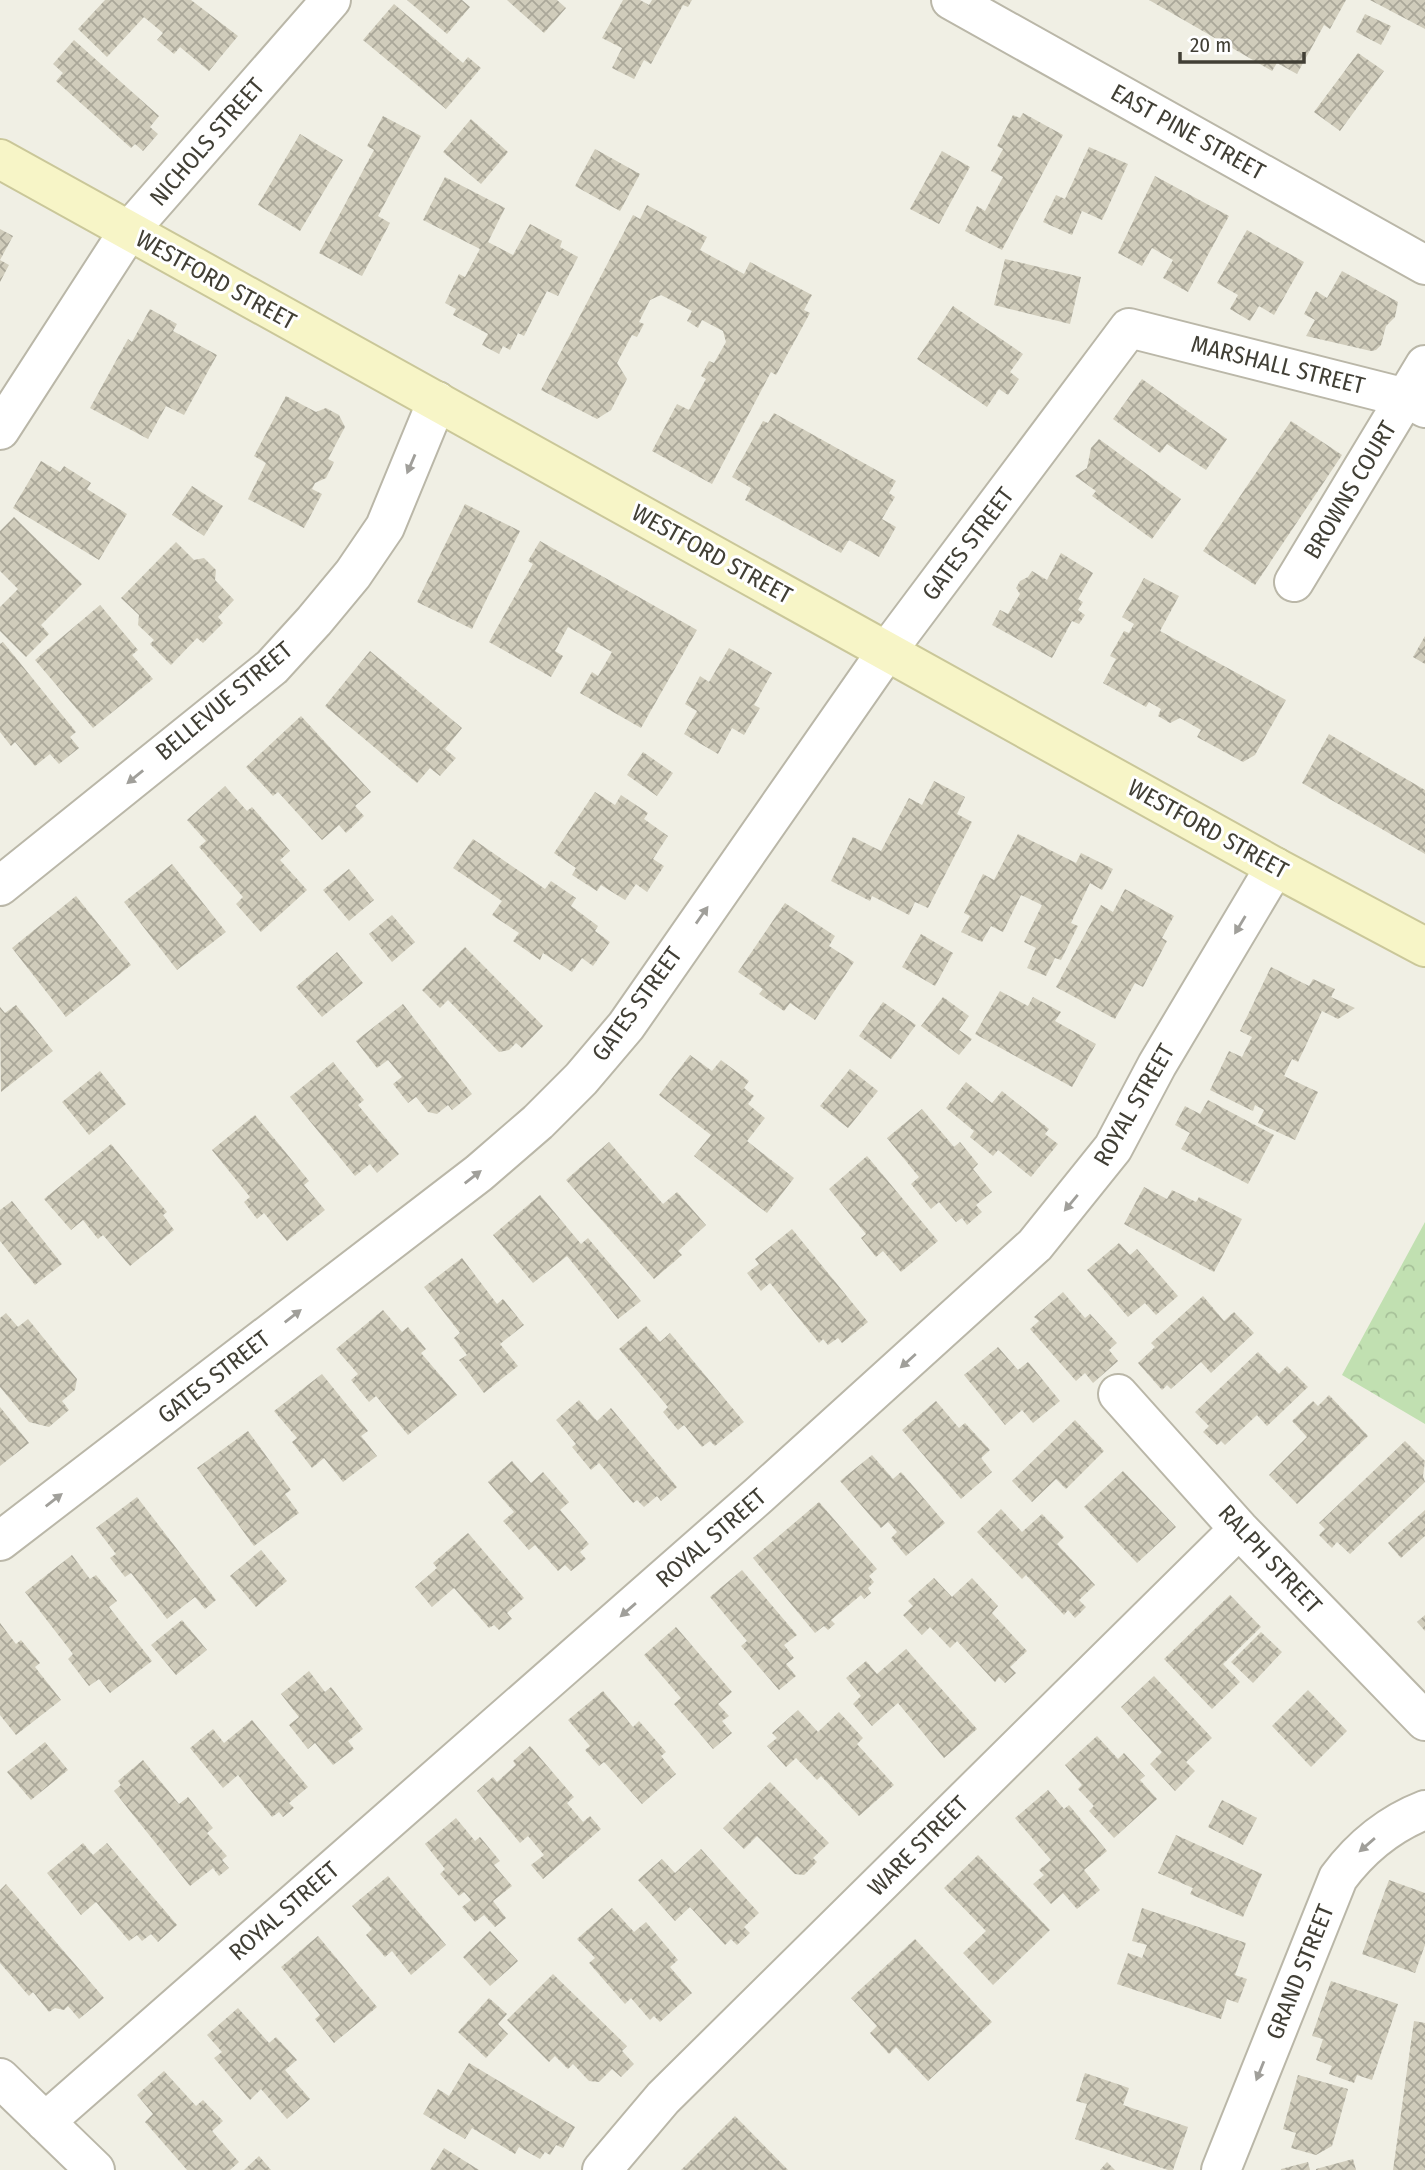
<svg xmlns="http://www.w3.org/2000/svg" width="1425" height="2170" viewBox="0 0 1425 2170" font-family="'Fira Sans Condensed',sans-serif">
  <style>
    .forest { fill: url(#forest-crowns) }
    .building { fill: url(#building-cross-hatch) }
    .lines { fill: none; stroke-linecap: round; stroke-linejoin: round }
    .street-casing { stroke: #bab7a8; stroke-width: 42 }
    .secondary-casing { stroke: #cac799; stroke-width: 42 }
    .street { stroke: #fff; stroke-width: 38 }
    .secondary { stroke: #f7f5c7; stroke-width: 38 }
    .oneway { fill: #a09f9a }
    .labels { text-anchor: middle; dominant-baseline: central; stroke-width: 6; stroke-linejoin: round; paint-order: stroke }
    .street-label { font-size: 24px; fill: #413f35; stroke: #fff }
  </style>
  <defs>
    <pattern id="forest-crowns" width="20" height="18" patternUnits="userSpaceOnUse" patternTransform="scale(1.75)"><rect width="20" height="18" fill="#c1e0b1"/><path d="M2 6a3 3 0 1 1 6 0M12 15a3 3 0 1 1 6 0" fill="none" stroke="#a7c199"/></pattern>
    <pattern id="building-cross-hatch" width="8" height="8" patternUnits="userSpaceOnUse" patternTransform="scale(1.75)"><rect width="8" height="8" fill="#d0ccbb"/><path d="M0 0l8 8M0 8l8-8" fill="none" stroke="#aaa799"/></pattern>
  </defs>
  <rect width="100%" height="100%" fill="#f0efe4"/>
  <path class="forest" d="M1425 1222V1424L1342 1375Z"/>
  <path class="building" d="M105 0H191L238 36 209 71 180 47 174 54 157 40 163 33 144 17 107 57 78 29Z
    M407 0H462L470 7 447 34Z
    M507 0H557L566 8 544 33Z
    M623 0H640L649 5 652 0H692L688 7 683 5 651 64 644 60 634 79 612 68 622 48 602 38Z
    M1149 0H1346L1330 29 1324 25 1297 74 1277 63 1272 71Z
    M1370 0H1425V29Z
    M394 4 463 63 468 57 481 68 446 109 363 40Z
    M1365 14 1391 26 1381 45 1356 32Z
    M74 40 159 116 150 127 158 134 143 151 135 144 131 148 56 81 63 73 53 64Z
    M1358 53 1384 71 1340 131 1314 112Z
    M1023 113 1063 135 1002 250 965 231 977 206 985 211 1003 177 991 171 1003 149 997 146 1013 115 1020 118Z
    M383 116 421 136 378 216 390 223 362 276 319 253 374 150 367 146Z
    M471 119 508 152 481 184 443 152Z
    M300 134 343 160 300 231 258 205Z
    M1089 147 1128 164 1102 220 1082 211 1072 235 1043 222 1056 195 1065 199Z
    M595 149 640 174 620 211 575 186Z
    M942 151 970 167 939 224 910 209Z
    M1155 176 1229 216 1188 292 1163 278 1173 260 1152 248 1142 266 1118 253Z
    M445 177 505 208 488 242 513 255 530 224 562 241 560 247 578 257 558 296 547 291 524 336 518 333 510 350 503 346 499 354 482 345 488 334 453 315 456 309 445 303 459 274 465 277 480 249 423 220Z
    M647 205 707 237 700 250 744 274 750 262 812 295 804 310 810 313 776 375 771 372 712 484 652 451 677 404 689 410 706 379 701 376 709 361 714 363 726 342 723 331 702 320 698 328 687 321 692 311 661 295 650 300 639 322 644 324 637 337 632 335 617 363 627 379 611 410 597 419 541 390 633 215 640 219Z
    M0 229 13 236 0 260 9 265 0 282Z
    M1247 230 1304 262 1274 315 1259 306 1250 321 1230 309 1238 295 1217 283Z
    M1005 259 1081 277 1070 324 994 305Z
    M1342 271 1398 302 1395 317 1386 326 1381 345 1376 350 1371 351 1306 336 1315 320 1304 314 1316 291 1327 298Z
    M953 306 1023 354 1010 372 1019 379 1008 395 999 389 987 407 917 359Z
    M150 309 177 324 173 331 217 355 184 415 166 406 148 439 90 408 128 339 132 342Z
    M1142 379 1227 439 1206 470 1167 444 1160 453 1113 419Z
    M286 396 316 412 326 408 339 415 345 427 328 459 334 462 326 478 315 483 312 489 322 494 304 528 248 499 266 463 254 456Z
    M774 413 896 481 889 493 895 497 882 519 896 527 879 557 849 540 841 553 745 500 751 488 732 477 763 421 768 423Z
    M1291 421 1342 455 1255 585 1203 551Z
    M1099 439 1181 499 1152 539 1092 496 1096 491 1075 476 1087 468 1091 448Z
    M41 461 60 472 64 466 91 483 87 489 127 514 99 560 13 508Z
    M192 486 223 506 204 536 172 515Z
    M465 504 520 531 472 629 417 602Z
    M14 517 82 584 41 625 49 634 26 657 0 631V607L18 589 0 571V531Z
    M540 541 697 630 641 728 580 693 592 672 598 676 612 652 568 627 555 651 563 656 551 677 489 642 533 564 528 561Z
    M176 542 194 560 204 558 216 570 215 580 234 600 218 617 223 623 203 643 197 638 171 665 150 644 154 640 138 625 139 615 121 598Z
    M1061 553 1093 573 1078 599 1083 602 1078 610 1085 615 1079 624 1072 621 1052 658 992 625 1000 610 1008 614 1020 594 1016 588 1020 581 1028 577 1032 571 1047 580Z
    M1144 578 1179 596 1160 631 1286 700 1255 755 1243 762 1197 737 1201 730 1180 718 1170 723 1158 716 1161 709 1149 702 1146 707 1103 683 1116 659 1110 656 1124 631 1129 633 1134 624 1122 617Z
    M100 605 138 650 132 655 153 679 93 728 35 660Z
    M1425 636V664L1413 657Z
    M3 642 76 732 70 737 79 748 59 764 50 754 35 766 15 742 11 746 0 732V644Z
    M729 648 772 673 754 705 760 708 744 735 732 728 718 754 684 734 697 711 685 704 700 676 709 682Z
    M370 651 462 728 445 749 456 758 440 776 430 768 417 783 325 706Z
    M301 716 371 792 355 806 364 816 346 833 339 825 322 840 278 792 273 796 246 767Z
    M1329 734 1425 790V854L1302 783Z
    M643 752 673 773 657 796 627 775Z
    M934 781 965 797 957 814 972 822 928 908 915 902 909 915 872 896 870 901 831 881 853 837 881 851 909 798 922 805Z
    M225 786 247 811 252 807 290 851 280 860 307 890 261 932 236 904 243 897 199 847 206 841 187 820Z
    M595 792 615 805 621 795 648 813 644 819 668 836 653 859 664 866 647 892 636 884 625 900 601 885 597 891 572 875 576 868 554 853Z
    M1018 834 1076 863 1081 853 1113 869 1102 890 1090 883 1071 923 1078 926 1061 960 1055 958 1046 976 1027 968 1036 948 1024 942 1042 905 1021 895 1003 932 991 926 982 942 961 932 970 916 964 913 983 874 994 880Z
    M473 839 545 889 551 881 576 898 571 906 598 926 595 931 610 942 593 966 582 958 572 972 543 953 540 960 513 941 519 933 492 915 502 901 453 868Z
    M172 864 226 932 177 970 124 902Z
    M349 869 374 900 349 921 323 890Z
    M1125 889 1174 916 1162 938 1167 941 1143 987 1135 983 1115 1019 1056 987 1101 905 1113 912Z
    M76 896 131 965 66 1017 12 948Z
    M785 903 835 936 829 946 854 962 815 1020 790 1003 784 1011 759 994 763 989 738 972Z
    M392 915 415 942 392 962 369 934Z
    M921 934 953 953 935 986 902 967Z
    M465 947 543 1026 522 1048 516 1043 509 1050 499 1052 448 1000 440 1008 422 990Z
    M337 952 363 983 322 1017 296 987Z
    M1271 967 1309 986 1313 979 1335 989 1331 997 1355 1008 1338 1019 1322 1011 1298 1062 1292 1059 1284 1076 1318 1092 1295 1140 1258 1123 1264 1110 1255 1105 1253 1111 1210 1090 1229 1051 1242 1057 1252 1037 1240 1031Z
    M1000 991 1028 1006 1033 997 1061 1012 1055 1021 1096 1044 1072 1087 975 1034Z
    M943 997 969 1016 959 1030 972 1039 959 1055 921 1026Z
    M883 1002 916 1025 891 1059 859 1036Z
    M403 1004 472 1094 452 1110 448 1105 437 1114 428 1112 416 1097 408 1103 393 1084 402 1077 388 1060 377 1068 356 1041Z
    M16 1005 53 1051 1 1092 0 1007 5 1013Z
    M690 1055 712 1071 721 1060 749 1081 744 1088 754 1096 748 1104 765 1118 747 1141 794 1178 767 1213 694 1156 711 1135 659 1095Z
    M333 1062 364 1100 358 1105 399 1154 377 1173 370 1164 355 1176 290 1097Z
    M850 1069 878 1091 848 1128 820 1106Z
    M100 1071 126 1104 89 1135 62 1102Z
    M966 1082 992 1103 1002 1091 1049 1129 1045 1134 1058 1144 1031 1177 998 1150 993 1156 970 1137 974 1131 946 1108Z
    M1208 1100 1274 1135 1248 1184 1181 1149 1190 1133 1175 1125 1185 1106 1200 1114Z
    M922 1109 954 1147 960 1142 978 1164 973 1169 992 1192 976 1205 982 1212 967 1225 962 1218 956 1222 939 1202 931 1209 911 1184 919 1177 887 1138Z
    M255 1115 309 1181 304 1185 325 1210 287 1241 264 1213 257 1219 244 1202 250 1197 212 1150Z
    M609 1142 663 1204 677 1192 706 1225 678 1251 682 1255 654 1279 566 1180Z
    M111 1144 167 1212 163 1215 174 1230 130 1266 103 1235 98 1239 83 1220 71 1230 44 1199Z
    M867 1156 938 1241 901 1272 883 1251 876 1257 861 1238 866 1234 829 1189Z
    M1144 1187 1167 1199 1172 1190 1196 1202 1199 1197 1242 1219 1214 1272 1124 1224Z
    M540 1195 581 1244 588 1238 641 1301 618 1319 567 1256 533 1283 493 1235Z
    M12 1201 62 1264 35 1285 0 1241V1210Z
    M792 1229 868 1322 842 1343 838 1338 828 1345 823 1339 819 1343 770 1283 761 1291 747 1273 759 1264 755 1259Z
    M1119 1243 1130 1255 1137 1249 1178 1296 1156 1315 1145 1303 1128 1317 1087 1270Z
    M462 1258 497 1304 503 1299 524 1325 500 1344 518 1366 484 1393 459 1360 467 1355 454 1338 460 1333 424 1287Z
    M1063 1292 1085 1318 1090 1314 1117 1343 1109 1350 1118 1361 1093 1383 1085 1373 1076 1381 1030 1329 1039 1321 1034 1317Z
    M1203 1296 1224 1321 1234 1312 1254 1333 1211 1373 1201 1362 1171 1389 1167 1385 1162 1390 1138 1363 1155 1347 1151 1343Z
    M383 1310 402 1332 408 1327 426 1349 421 1353 457 1395 408 1435 376 1396 369 1402 351 1380 358 1374 336 1349Z
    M6 1313 18 1327 28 1319 77 1379 75 1390 62 1401 69 1410 49 1427 29 1422 0 1387V1318Z
    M646 1326 660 1342 670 1333 744 1422 715 1446 710 1441 702 1447 684 1425 678 1430 663 1412 668 1407 619 1349Z
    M998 1347 1018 1370 1028 1362 1060 1401 1033 1423 1022 1410 1005 1425 964 1375Z
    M1258 1352 1279 1374 1287 1366 1308 1387 1267 1426 1257 1415 1225 1445 1221 1441 1217 1445 1203 1432 1209 1426 1195 1412Z
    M322 1374 368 1431 361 1436 377 1456 343 1482 324 1458 312 1468 292 1442 297 1438 274 1411Z
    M1329 1395 1368 1436 1297 1504 1269 1475 1307 1437 1292 1421 1313 1401 1318 1406Z
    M579 1400 597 1421 611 1408 677 1487 661 1501 657 1496 644 1507 637 1500 633 1503 599 1463 591 1470 572 1447 576 1444 556 1420Z
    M936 1401 959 1428 965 1423 990 1450 981 1458 992 1472 961 1499 902 1430Z
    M0 1407 29 1443 0 1466Z
    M1075 1420 1104 1451 1066 1489 1056 1479 1032 1502 1012 1481Z
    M248 1431 291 1490 285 1494 299 1513 254 1546 197 1468Z
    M1405 1441 1425 1461 1423 1476 1425 1482 1350 1554 1337 1542 1332 1548 1319 1535 1325 1529 1319 1523Z
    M872 1455 893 1479 901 1472 945 1523 906 1556 891 1538 897 1532 888 1522 881 1528 840 1481Z
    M512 1461 531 1483 543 1472 569 1502 560 1510 589 1544 580 1552 586 1559 571 1571 565 1565 558 1571 535 1545 529 1550 503 1521 514 1512 488 1482Z
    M1123 1471 1176 1527 1137 1563 1084 1507Z
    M137 1497 216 1600 205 1609 195 1597 167 1619 131 1573 125 1577 110 1558 116 1554 96 1528Z
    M819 1502 877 1569 869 1576 874 1582 868 1588 871 1593 864 1599 861 1595 831 1620 835 1624 828 1630 824 1626 815 1633 753 1558Z
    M1001 1509 1022 1532 1042 1514 1064 1537 1057 1544 1095 1585 1079 1600 1086 1607 1075 1618 1068 1610 1064 1615 1026 1575 1022 1579 977 1532Z
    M1425 1510V1536L1401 1558 1388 1543Z
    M468 1533 524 1598 507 1613 512 1619 499 1630 494 1625 489 1628 454 1588 432 1607 415 1587 437 1568 433 1563Z
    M261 1550 287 1581 256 1607 230 1576Z
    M72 1555 90 1579 96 1575 117 1601 109 1607 152 1661 110 1693 99 1679 89 1686 68 1659 73 1654 25 1592Z
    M742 1570 797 1635 784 1645 794 1658 786 1664 796 1676 779 1690 741 1646 747 1641 710 1597Z
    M934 1578 952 1597 972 1578 998 1606 992 1613 1027 1651 1010 1667 1016 1673 1005 1683 999 1677 995 1682 957 1641 950 1648 930 1627 922 1635 903 1615 913 1606 908 1601Z
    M1230 1595 1261 1627 1223 1664 1240 1682 1212 1709 1164 1659Z
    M1425 1615V1631L1417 1622Z
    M182 1620 207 1650 176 1675 151 1645Z
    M0 1623 16 1644 21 1640 40 1663 35 1667 61 1700 16 1735 0 1715Z
    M676 1627 732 1692 718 1704 729 1716 722 1721 732 1733 713 1749 674 1704 681 1698 644 1655Z
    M1261 1632 1282 1652 1253 1683 1231 1662Z
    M906 1649 977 1729 944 1758 898 1703 872 1726 853 1704 861 1696 846 1678 866 1661 877 1674Z
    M309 1671 325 1692 331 1687 363 1729 348 1741 354 1749 333 1765 315 1743 308 1749 289 1725 299 1717 281 1694Z
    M1154 1676 1212 1738 1186 1762 1195 1771 1175 1791 1150 1764 1162 1752 1121 1707Z
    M1308 1690 1347 1731 1311 1767 1272 1726Z
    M603 1691 633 1727 639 1721 666 1752 661 1756 676 1774 642 1804 604 1762 599 1766 585 1750 590 1746 568 1720Z
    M798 1710 818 1732 839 1712 863 1738 857 1744 894 1785 859 1816 821 1776 817 1780 796 1758 786 1767 767 1746 777 1738 772 1733Z
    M252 1720 308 1787 289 1803 294 1808 283 1817 279 1812 272 1817 238 1775 223 1788 190 1748 213 1729 224 1743Z
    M1097 1736 1118 1759 1124 1753 1145 1776 1140 1780 1157 1799 1114 1838 1089 1811 1094 1806 1078 1789 1082 1785 1065 1765Z
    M45 1742 68 1770 31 1800 7 1772Z
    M530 1746 574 1797 567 1803 583 1822 590 1816 601 1829 543 1879 531 1865 544 1855 528 1836 520 1843 477 1791 493 1777 497 1782 516 1765 513 1761Z
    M143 1760 179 1804 188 1797 213 1828 207 1833 227 1856 222 1860 229 1868 219 1876 213 1868 190 1886 114 1791 121 1785 118 1781Z
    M770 1782 829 1843 813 1858 817 1862 804 1875 795 1874 757 1836 744 1849 723 1828Z
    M1048 1790 1064 1809 1069 1805 1107 1851 1084 1870 1100 1890 1077 1909 1063 1893 1051 1904 1033 1884 1044 1875 1039 1870 1051 1860 1015 1818Z
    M1222 1800 1257 1818 1243 1845 1208 1827Z
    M456 1818 475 1841 480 1837 500 1861 494 1865 512 1886 493 1901 506 1918 495 1927 484 1915 475 1922 462 1907 471 1900 464 1892 459 1896 440 1874 445 1869 425 1844Z
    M1176 1835 1262 1874 1243 1917 1190 1894 1193 1888 1158 1873Z
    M83 1843 93 1855 107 1843 177 1925 158 1942 151 1934 142 1941 137 1935 129 1941 96 1902 81 1915 47 1873Z
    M701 1849 759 1913 744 1927 750 1933 737 1945 731 1939 725 1945 690 1907 675 1921 638 1880 662 1859 675 1873Z
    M978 1855 1050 1930 993 1985 963 1953 986 1931 944 1888Z
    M388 1876 446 1945 411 1975 392 1951 385 1957 366 1935 372 1929 352 1906Z
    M1389 1880 1425 1893V1945L1415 1973 1362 1954Z
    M6 1884 104 1998 79 2019 68 2006 64 2010 55 2008 49 2012 33 1992 29 1996 0 1963V1890Z
    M612 1908 634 1932 646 1922 678 1960 670 1967 692 1993 660 2022 654 2016 650 2020 631 1998 625 2004 589 1963 595 1958 577 1939Z
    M1142 1908 1246 1943 1235 1975 1247 1979 1238 2003 1227 1999 1221 2019 1117 1984 1128 1953 1142 1958 1147 1945 1132 1941Z
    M490 1931 518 1961 490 1986 463 1957Z
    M318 1936 377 2007 334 2043 315 2019 320 2015 281 1967Z
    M915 1939 992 2022 928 2081 896 2047 889 2054 870 2033 877 2026 851 1998Z
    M553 1974 627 2046 622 2051 634 2064 621 2077 612 2069 599 2082 589 2081 573 2064 568 2069 555 2056 549 2062 507 2020Z
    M1331 1981 1398 2004 1372 2080 1357 2075 1354 2083 1329 2074 1332 2066 1316 2060 1323 2039 1312 2036Z
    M489 1998 507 2014 498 2024 508 2034 486 2058 458 2032Z
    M238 2008 269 2043 276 2037 297 2060 285 2070 310 2099 287 2119 261 2089 250 2100 214 2058 222 2052 207 2035Z
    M1414 2021 1425 2023V2170H1393Z
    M469 2063 575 2127 563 2148 556 2145 550 2155 545 2152 540 2159 519 2147 515 2154 472 2128 465 2139 423 2114 438 2089 449 2096Z
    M164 2071 196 2106 203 2100 223 2121 212 2131 239 2162 230 2170H187L145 2122 153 2114 137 2095Z
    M1085 2073 1129 2088 1123 2105 1188 2127 1173 2170H1168L1075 2139 1087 2104 1076 2101Z
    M1298 2075 1348 2089 1332 2146 1316 2155 1291 2148 1296 2133 1283 2129Z
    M735 2116 788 2170H681Z
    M444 2148 479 2170H430Z
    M259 2156 271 2170H244Z
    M1353 2159 1356 2170H1316V2169Z
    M1107 2162 1115 2170H1100Z
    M1308 2162 1310 2170H1281V2169Z"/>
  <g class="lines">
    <g class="street-casing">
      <path id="street" d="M951 0 1425 265
        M0 430 128 232 331 0
        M1294 582 1425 365
        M0 886 272 667 314 621 353 574 385 527 437 401
        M1118 1394 1239 1529 1425 1721
        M0 1541 479 1173 538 1122 581 1079 626 1026 887 651 1129 328 1406 398 1425 408
        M0 2078 95 2170
        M45 2122 759 1495 1035 1245 1113 1148 1157 1065 1275 867
        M602 2170 663 2098 1239 1529
        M1221 2170 1338 1878C1361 1847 1389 1824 1425 1810"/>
    </g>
    <g class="secondary-casing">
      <path id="secondary" d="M0 159 1275 867 1425 947"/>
    </g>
    <use href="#street" class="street"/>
    <use href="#secondary" class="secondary"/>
  </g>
  <defs><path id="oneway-solid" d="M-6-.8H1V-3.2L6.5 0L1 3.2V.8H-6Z" transform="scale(1.75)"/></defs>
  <g class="oneway">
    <use href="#oneway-solid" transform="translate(411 464) rotate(113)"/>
    <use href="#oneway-solid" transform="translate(135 777) rotate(141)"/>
    <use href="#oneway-solid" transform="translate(702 915) rotate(-55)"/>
    <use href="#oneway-solid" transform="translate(1240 925) rotate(121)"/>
    <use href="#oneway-solid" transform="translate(473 1177) rotate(-38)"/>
    <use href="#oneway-solid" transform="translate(1071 1203) rotate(130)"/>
    <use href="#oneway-solid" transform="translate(293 1316) rotate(-38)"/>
    <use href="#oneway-solid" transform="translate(908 1361) rotate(138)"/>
    <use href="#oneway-solid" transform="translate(54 1500) rotate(-38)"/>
    <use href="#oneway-solid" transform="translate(628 1610) rotate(139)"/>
    <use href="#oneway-solid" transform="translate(1367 1845) rotate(139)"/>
    <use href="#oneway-solid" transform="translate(1260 2071) rotate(112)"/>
  </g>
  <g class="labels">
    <g class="street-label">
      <text transform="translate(1188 132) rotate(29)">EAST PINE STREET</text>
      <text transform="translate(207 142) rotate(-49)">NICHOLS STREET</text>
      <text transform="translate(216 280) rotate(29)">WESTFORD STREET</text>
      <text transform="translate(1278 365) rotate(14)">MARSHALL STREET</text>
      <text transform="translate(1350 490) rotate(-59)">BROWNS COURT</text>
      <text transform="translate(968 544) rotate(-53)">GATES STREET</text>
      <text transform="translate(712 554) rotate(29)">WESTFORD STREET</text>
      <text transform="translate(224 701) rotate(-40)">BELLEVUE STREET</text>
      <text transform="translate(1208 829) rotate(29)">WESTFORD STREET</text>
      <text transform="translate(637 1004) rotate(-54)">GATES STREET</text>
      <text transform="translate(1134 1105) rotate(-60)">ROYAL STREET</text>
      <text transform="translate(214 1377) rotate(-38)">GATES STREET</text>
      <text transform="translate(711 1538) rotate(-41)">ROYAL STREET</text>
      <text transform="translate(1270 1559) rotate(47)">RALPH STREET</text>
      <text transform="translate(918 1846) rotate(-45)">WARE STREET</text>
      <text transform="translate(284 1911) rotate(-41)">ROYAL STREET</text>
      <text transform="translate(1300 1972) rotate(-68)">GRAND STREET</text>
    </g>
  </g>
  <path d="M1180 52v10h124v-10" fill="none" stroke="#413f35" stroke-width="3.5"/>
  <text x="1190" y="52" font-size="21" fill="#413f35" stroke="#ffffff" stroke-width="5" paint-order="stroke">20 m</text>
</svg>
